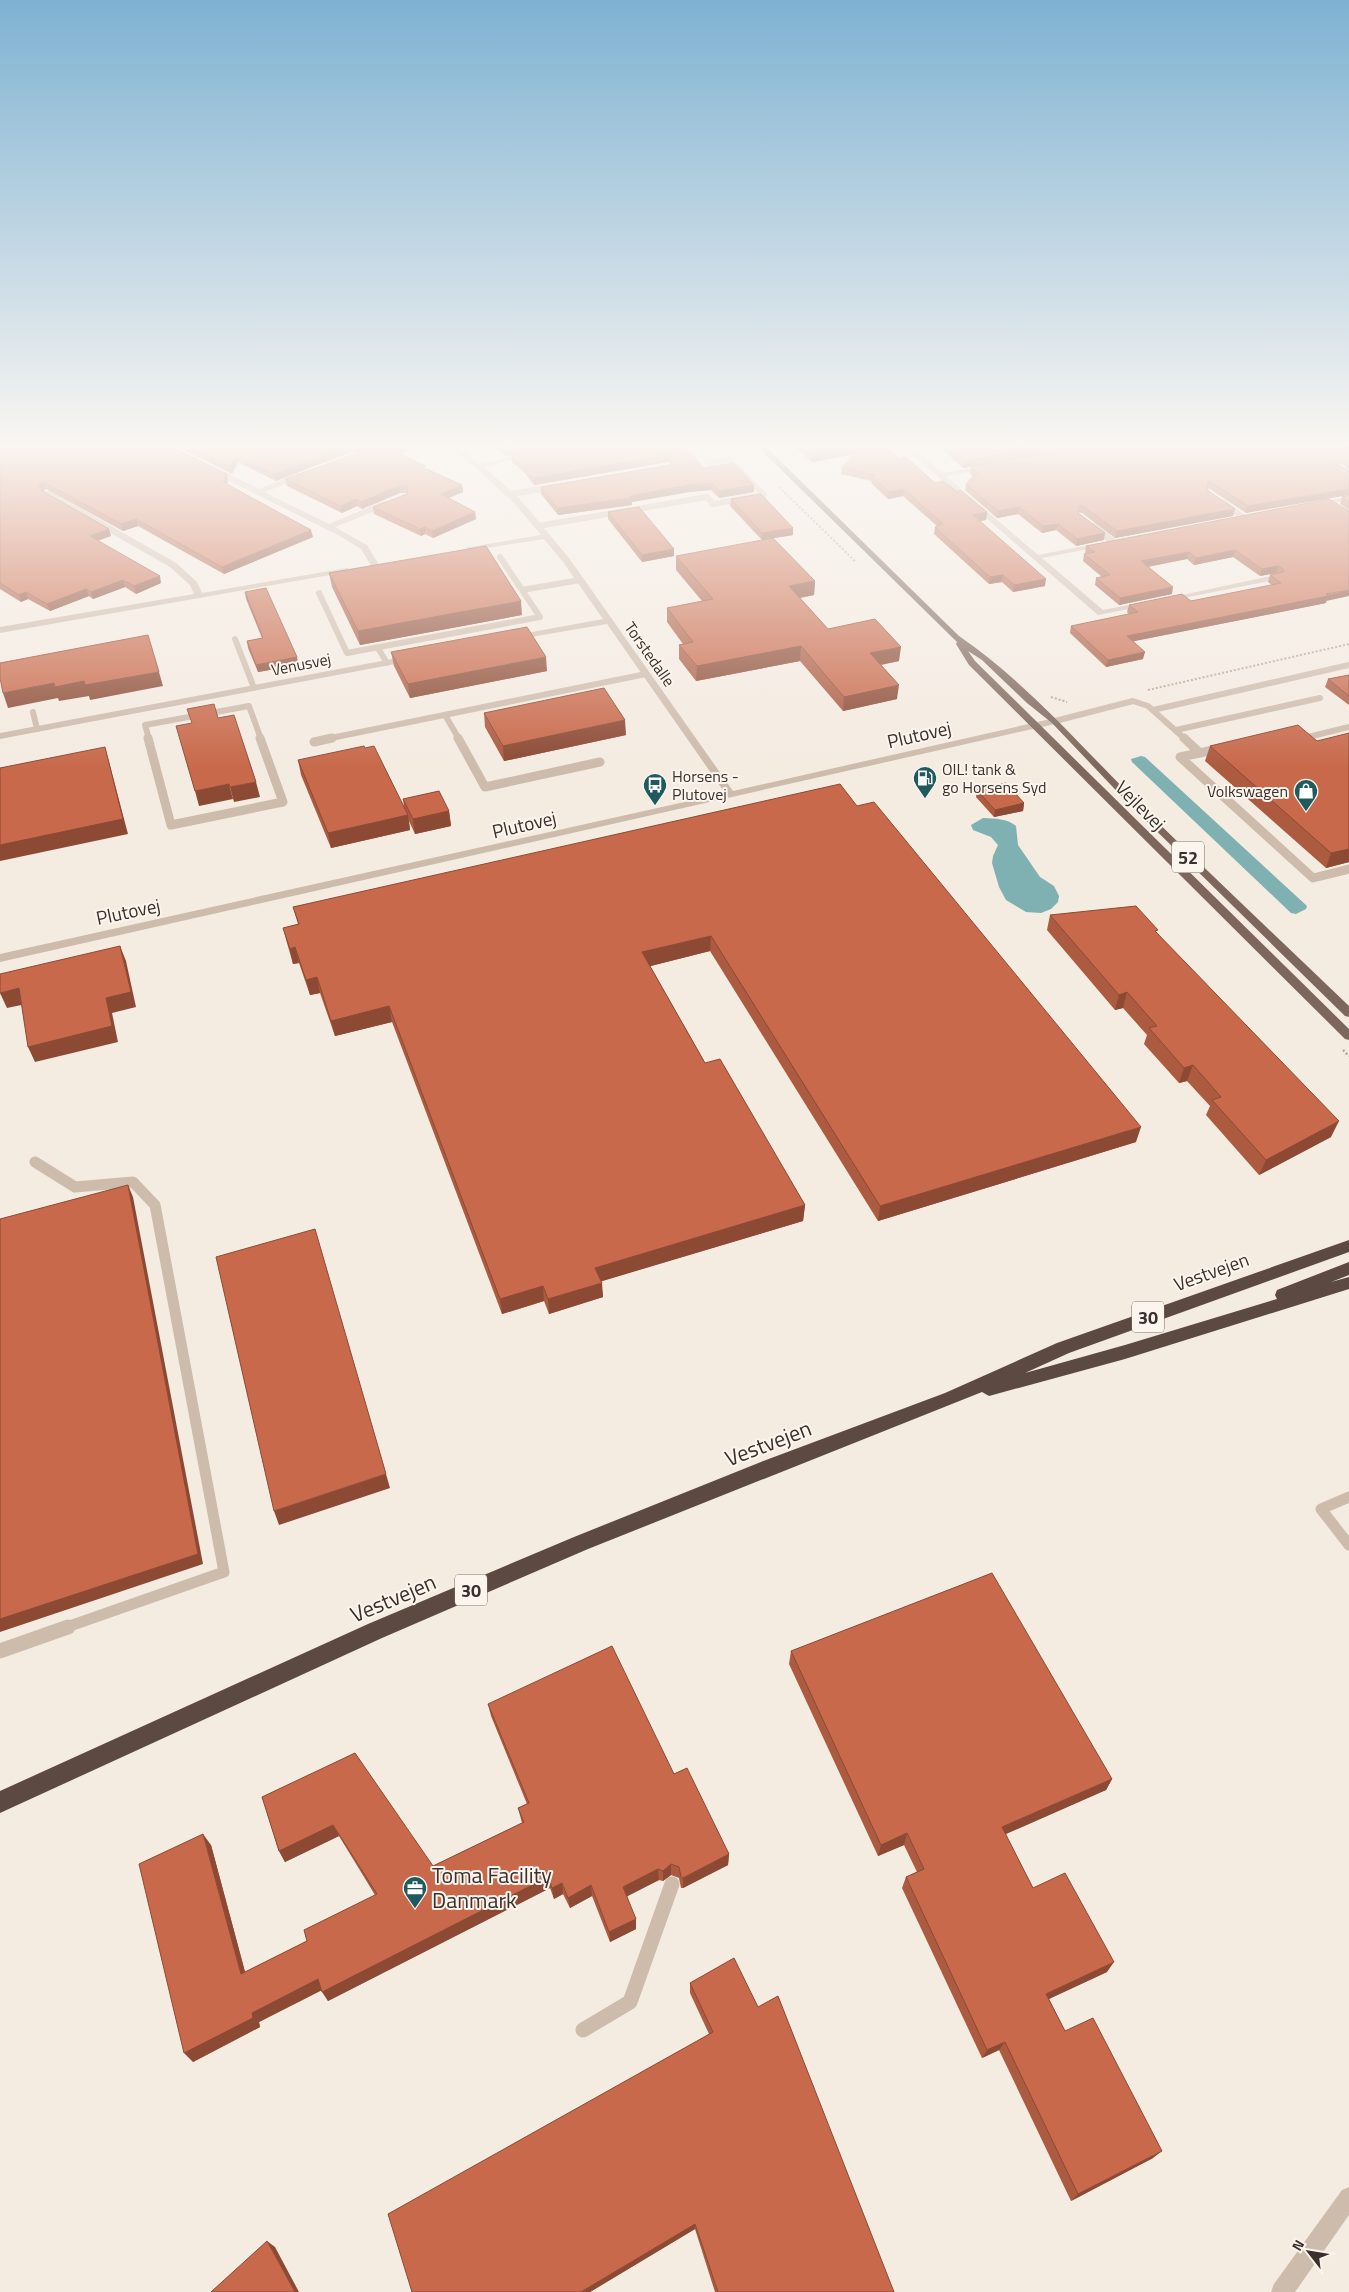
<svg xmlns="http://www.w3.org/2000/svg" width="1349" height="2292" viewBox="0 0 1349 2292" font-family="'Titillium Web',sans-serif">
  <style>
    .water { fill: #7fb0b2 }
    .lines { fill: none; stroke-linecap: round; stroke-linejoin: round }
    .path-far1 { stroke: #b9a596; stroke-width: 2; stroke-dasharray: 2 2; stroke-linecap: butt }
    .path { stroke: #b9a596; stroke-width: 2.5; stroke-dasharray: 2 2; stroke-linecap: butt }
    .lane-far3 { stroke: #cdbbac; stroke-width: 6 }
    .lane-far2 { stroke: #cdbbac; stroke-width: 9 }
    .lane-far1 { stroke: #cdbbac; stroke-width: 11 }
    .lane { stroke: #cdbbac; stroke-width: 15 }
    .street { fill: #cdbbac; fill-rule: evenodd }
    .primary { fill: #7d675c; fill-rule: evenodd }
    .highway { fill: #5c4a42; fill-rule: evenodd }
    .wall { fill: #ac5a40 }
    .shaded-wall { fill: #8c4a34 }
    .building { fill: #c8694b; stroke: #8c4a34 }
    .labels { text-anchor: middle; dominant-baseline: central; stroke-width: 4; stroke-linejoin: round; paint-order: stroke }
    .far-street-label { font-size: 16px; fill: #3b302b; stroke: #fbf5ee }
    .far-poi-label { font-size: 16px; fill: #3b302b; stroke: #fbf5ee; text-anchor: start }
    .shield { fill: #fbf5ee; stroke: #756b66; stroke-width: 1 }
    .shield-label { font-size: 18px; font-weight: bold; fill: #3b302b }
    .street-label { font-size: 19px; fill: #3b302b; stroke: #fbf5ee }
    .near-street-label { font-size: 22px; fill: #3b302b; stroke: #fbf5ee }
    .near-poi-label { font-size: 22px; fill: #3b302b; stroke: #fbf5ee; text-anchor: start }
  </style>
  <rect width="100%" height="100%" fill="#f4ebe1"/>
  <path class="water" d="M1141 756 1145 757 1307 906 1306 909 1296 914 1291 913 1132 762 1131 759Z
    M983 818C995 819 1007 818 1016 826L1018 845 1040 877 1054 886 1059 896 1058 902 1051 909 1041 913 1026 912 1006 900 999 887 992 863 993 856 998 845 991 837 973 830 971 825Z"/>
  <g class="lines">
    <path class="path-far1" d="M779 487 855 561
      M1148 690 1349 644
      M1051 697 1067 702"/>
    <path class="path" d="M1343 1050 1349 1056"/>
    <path class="lane-far3" d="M511 494 554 487
      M538 526 707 497 713 504 764 495 729 459 707 463
      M522 590 580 580
      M319 593 347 653 540 617 500 557
      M235 639 254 688
      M378 648 387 663
      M1153 710 1349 665
      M33 712 37 729
      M445 715 459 739
      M1055 721 1133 701 1148 706 1185 739
      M1176 730 1320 698
      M1300 734 1304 738 1349 727
      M149 739 145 725 249 706 261 739
      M326 739 646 674"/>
    <path class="lane-far2" d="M148 738 171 825 283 802 260 738
      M458 738 485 787 600 762
      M1184 738 1200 753 1221 748
      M314 742 332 738
      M1200 753 1180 757 1313 878 1349 869"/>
    <path class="lane-far1" d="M35 1162 75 1187 133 1182 155 1205 224 1572 64 1628
      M1349 1497 1321 1509 1349 1545"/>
    <path class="lane" d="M0 1651 68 1627
      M583 2030 630 2002 672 1884"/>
    <path class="street" d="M450 447H458L480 464 551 447H564L484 467 520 499 569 558 733 791 1055 718 1060 721 1055 724 0 962V954L725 793 607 624 513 640V636L516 635 603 619 563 562 544 539 467 551V547H470L541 535 514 503 476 468Z
      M904 447H912L942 473 990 465V469L946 476 1038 555 1104 542V546L1042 558 1103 610 1144 602 1148 604 1144 606 1098 615Z
      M209 467H215L259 489 299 473H305V477L264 492 329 524 384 501H390V505L335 527 367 545 379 565 372 567 361 549 340 536 209 471Z
      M44 491H50L176 563 197 582 202 593 347 568 351 570 347 572 0 633V627L194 594 190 585 170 567 44 495Z
      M1349 496V500L1317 506 1313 504Z
      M1218 499H1224L1247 517 1240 519 1218 503Z
      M1090 523H1096L1116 540V544H1110L1090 527Z
      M1276 575 1280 577 1279 579 1168 601 1164 599Z
      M408 656 411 657V661L0 739V733Z
      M1349 2187V2215L1295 2292H1271L1274 2284 1342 2190Z"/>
    <path class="primary" d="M758 447H766L959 636C1026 682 1079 744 1136 801 1206 870 1278 938 1349 1006V1017L1345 1016 1129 804 1052 723 1027 703 982 660 968 651 975 661 1349 1029V1040L1345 1039 969 665 956 644 957 642Z"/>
    <path class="highway" d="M1349 1240V1252L1069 1353 1025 1373 1125 1345 1277 1299 1275 1295 1277 1290 1349 1262V1275L1331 1282 1349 1277V1289L1125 1359 989 1396 982 1392 588 1549 382 1638 0 1813V1791L368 1624 574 1537 766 1460 945 1393 1057 1343Z"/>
  </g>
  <path class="wall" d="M0 447 228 481 227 484 313 537 224 574 138 526 123 531 46 489 43 491 109 529 111 536 98 540 161 583 136 594 125 587 93 599 89 596 50 611 28 599 21 602 0 589Z
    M178 447H416L399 454 426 469 462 485 463 492 448 498 475 512 476 519 433 538 425 534 421 536 374 514 373 507 407 494V493H400L362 509 357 506 342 513 287 486 285 479 358 453V452H351L276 481 238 462 232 474Z
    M494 447H543L505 456Z
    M684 447 704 468 754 485V492L719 498 711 490 689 492 632 502V505L558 515 541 494V487L670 465 671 464 668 462 534 485 524 472 512 462 511 455Z
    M795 447H886L899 459 935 483 987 512 986 520 979 521 1045 586 1013 592 1002 582 989 584 934 534 935 527 937 526 903 496 888 499 871 483 872 481 841 474 842 467 856 454 812 462Z
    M942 447H1083L963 468 942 449Z
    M1349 447V470L1342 464 1337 465 1246 513 1210 489H1207L1233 516 1115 538 1082 513 1078 512 1104 540 1076 546 1056 530 1042 533 1018 514 997 518 965 490 966 484 973 476 970 474 971 467Z
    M1349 495V510L1340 504 1342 497Z
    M731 499 793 535 762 540 730 506Z
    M1349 511 1326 603 1133 641 1143 659 1106 667 1070 633 1071 626 1129 614 1127 612 1129 605 1191 601 1272 585 1268 582 1270 575 1276 573 1260 576 1233 557 1194 565 1187 559 1148 567 1172 594 1119 605 1095 585 1096 578 1102 577 1083 561 1084 554H1086L1085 553 1086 546Z
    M608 512 674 556 642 562 608 519Z
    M676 556 815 581 814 595 800 598 828 629 899 661 881 665 897 699 843 711 800 661 696 681 679 659V645L683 644 667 622V608L702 601 676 570Z
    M329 573 522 615 360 645 332 587Z
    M245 592 297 657 298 665 258 672 248 648 247 641 262 638 246 599Z
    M391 652 547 671 410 698 394 666Z
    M1349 675V705L1325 687 1328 679Z
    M484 713 626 735 504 761 485 727Z
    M1349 733V862L1326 868 1205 761 1210 746 1317 741Z
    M298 760 404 808 403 799 449 811 451 826 415 834 409 821 410 830 331 848 301 775Z
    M977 790 1024 803 1023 811 994 817 976 797Z
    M857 806 1136 1142 878 1221 710 951 650 966 705 1063 805 1205 803 1221 601 1281 603 1297 549 1314 544 1301 502 1314 392 1022 335 1036 320 993 310 995 299 963 293 964 287 943 283 928 298 924 293 907Z
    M1050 915 1157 933 1331 1137 1259 1175 1206 1115 1210 1106 1187 1081 1179 1083 1144 1044 1147 1035 1123 1008 1115 1010 1047 930Z
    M791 1651 1112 1779 1106 1790 1005 1834 1033 1888 1107 1972 1049 1999 1065 2031 1153 2158 1071 2201 999 2050 982 2058 902 1888 906 1877 917 1872 904 1845 878 1856 789 1664Z
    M488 1704 674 1774 729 1854 728 1865 683 1888H681L679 1878 671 1875 663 1881 659 1880 627 1896 636 1929 610 1942 592 1896 570 1908 563 1894 554 1899 550 1888 328 2001 322 1990 259 2022 260 2027 193 2062 211 1845 245 1972 307 1941 375 1895 339 1836 285 1862 279 1851 262 1797 433 1866 522 1823 518 1808 527 1804 491 1716Z
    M690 1983 894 2292H715L695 2229 590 2292H412L709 2034 690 1993Z"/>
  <path class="shaded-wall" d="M347 447H351V452L276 481 274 474Z
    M398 447H416L392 457 391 450Z
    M515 447H543L505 456 504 449Z
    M856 447H864V452L812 462V455Z
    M1046 447H1083L963 468 964 461Z
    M668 455V462L534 485V478Z
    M236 456 238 462 232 474 231 467Z
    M227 474 228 481 224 489 223 482Z
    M44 482 46 489 41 492 39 486Z
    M712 483 711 490 689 492 632 502V505L558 515 557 508 689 485Z
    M462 485 463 492 441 501V494Z
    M754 485V492L719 498V491Z
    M399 486 400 493 362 509 361 502Z
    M904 489 903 496 888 499 889 492Z
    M1349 489V495L1246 513 1248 506Z
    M356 499 357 506 342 513 341 506Z
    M1019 507 1018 514 997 518 998 511Z
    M1235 509 1233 516 1115 538 1117 531Z
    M475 512 476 519 433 538 432 531Z
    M987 512 986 520 972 522 973 515Z
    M136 519 138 526 123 531 121 524Z
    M1058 524 1056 530 1042 533 1043 526Z
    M425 527V534L421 536 420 529Z
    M793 528V535L762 540V533Z
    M109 529 111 536 92 543 90 536Z
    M311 530 313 537 224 574 222 567Z
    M1105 533 1104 540 1076 546 1077 539Z
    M674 549V556L642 562V555Z
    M1235 550 1233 557 1194 565 1196 558Z
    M1189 552 1187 559 1140 568 1141 561Z
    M1278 566 1276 573 1260 576 1262 569Z
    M1003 575 1002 582 989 584 990 577Z
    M160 576 161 583 136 594 134 586Z
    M1046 579 1045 586 1013 592 1014 585Z
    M123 580 125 587 93 599 91 592Z
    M815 581 814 595 788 600 789 586Z
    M1173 587 1172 594 1119 605 1120 598Z
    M86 589 89 596 50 611 47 604Z
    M1349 590V596L1326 601V603L1125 643 1127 636Z
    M26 592 28 599 21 602 19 595Z
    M521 601 522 615 360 645 358 631Z
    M801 646 800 661 696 681 697 666Z
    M901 647 899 661 868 667 870 653Z
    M1145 652 1143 659 1106 667 1108 660Z
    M297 657 298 665 258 672 256 665Z
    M546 657 547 671 410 698 408 684Z
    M159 672 163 686 90 700 89 696 59 701 58 698 8 708 3 693 54 683 84 681Z
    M899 685 897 699 843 711 844 697Z
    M625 720 626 735 504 761 503 746Z
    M105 747 109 762 128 834 0 861V845Z
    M256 782 260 797 234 802 230 787Z
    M229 784 233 799 199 806 195 791Z
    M1024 803 1023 811 994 817 995 810Z
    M449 811 451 826 415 834 413 819Z
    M408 815 410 830 331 848 328 833Z
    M1349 849V862L1326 868 1331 853Z
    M711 936 710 951 643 968 642 952Z
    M120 946 126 961 136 1007 112 1013 118 1042 35 1062 28 1047 106 998Z
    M295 947 299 963 293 964 290 949Z
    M317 977 320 993 310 995 306 980Z
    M19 988 26 1004 7 1008 0 993Z
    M1127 992 1123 1008 1115 1010 1119 995Z
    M389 1006 392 1022 335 1036 331 1021Z
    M1193 1065 1187 1081 1179 1083 1184 1068Z
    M1339 1121 1331 1137 1259 1175 1266 1160Z
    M1141 1127 1136 1142 878 1221 880 1206Z
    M128 1185 133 1197 203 1564 0 1632V1619Z
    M805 1205 803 1221 596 1283 595 1268Z
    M602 1283 603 1297 549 1314 548 1299Z
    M543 1286 544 1301 502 1314 500 1299Z
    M386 1474 390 1488 279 1525 274 1511Z
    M1112 1779 1106 1790 997 1838 1002 1827Z
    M333 1825 339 1836 285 1862 279 1851Z
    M907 1833 904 1845 878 1856 881 1845Z
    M203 1834 211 1845 248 1983 241 1974Z
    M729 1854 728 1865 683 1888V1878Z
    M671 1864V1875L663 1881V1871Z
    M658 1869 659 1880 624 1898 623 1887Z
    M548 1877 550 1888 328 2001 322 1992Z
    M562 1883 563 1894 554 1899 552 1888Z
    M591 1885 592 1896 570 1908 568 1898Z
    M636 1919V1929L610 1942 609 1932Z
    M1114 1962 1107 1972 1040 2003 1046 1994Z
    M318 1979 324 1989 259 2022 260 2027 193 2062 184 2053 252 2013Z
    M1005 2042 999 2050 982 2058 987 2050Z
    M1162 2151 1153 2158 1071 2201 1078 2194Z
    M695 2224V2229L590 2292H581Z
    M267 2241 275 2247 299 2292H295Z"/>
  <path class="building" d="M0 447H172L227 474 223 482 311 530 222 567 136 519 121 524 44 482 39 486 41 490 109 529 90 536 160 576 134 586 123 580 91 592 86 589 47 604 26 592 19 595 0 583Z
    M190 447H347L274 474 236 456 231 467Z
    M358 447H398L391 450 426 466 422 467 462 485 441 494 475 512 432 531 425 527 420 529 373 507 407 494 408 488 406 486H399L361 502 356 499 341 506 285 479 358 453Z
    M501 447H515L504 449Z
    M545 447H684L704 468 733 463 754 485 719 491 712 483 689 485 630 496 631 498 557 508 541 487 670 465 674 459 668 455 534 478 524 466 511 455Z
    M803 447H856L812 455Z
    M863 447H886L899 459 906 457 935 483 943 481 958 492 960 490 987 512 973 515 1046 579 1014 585 1003 575 990 577 935 527 943 524 904 489 889 492 872 476 875 475 842 467Z
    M947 447H1046L964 461Z
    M1086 447H1349V462L1344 458H1336L1335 463 1349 471V489L1248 506 1212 483 1208 482 1207 490 1235 509 1117 531 1083 506 1079 505 1078 513 1105 533 1077 539 1058 524 1043 526 1019 507 998 511 966 484 974 475 979 474 971 467Z
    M761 494 793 528 762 533 731 499Z
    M1349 495V502L1342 497Z
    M1329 499 1349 511V590L1326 594 1328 596 1127 636 1145 652 1108 660 1071 626 1138 612 1129 605 1182 594 1191 601 1281 583 1270 575 1283 572 1284 570 1278 566 1262 569 1235 550 1196 558 1189 552 1141 561 1173 587 1120 598 1096 578 1110 575 1084 554 1095 552 1086 546Z
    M639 507 674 549 642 555 608 512Z
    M773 538 815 581 789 586 828 629 875 619 901 647 870 653 899 685 844 697 801 646 697 666 679 645 693 642 667 608 713 599 676 556Z
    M486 546 521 601 358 631 329 573Z
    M266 588 297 657 256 665 247 641 263 638 245 592Z
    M527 627 546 657 408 684 391 652Z
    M148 635 159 672 85 685 84 681 55 687 54 683 3 693 0 678V663Z
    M1349 675V696L1328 679Z
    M604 688 625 720 503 746 484 713Z
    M214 704 218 718 234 715 256 782 230 787 229 784 195 791 176 726 192 723 187 709Z
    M1298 725 1317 741 1349 733V849L1331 853 1210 746Z
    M364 746 365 748 374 746 408 815 328 833 298 760Z
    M105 747 123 819 0 845V768Z
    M1006 783 1024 803 995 810 977 790Z
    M840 784 857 806 874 802 1141 1127 880 1206 711 936 642 952 705 1063 720 1059 805 1205 595 1268 602 1283 548 1299 543 1286 500 1299 389 1006 331 1021 317 977 306 980 295 947 290 949 283 928 299 924 293 907Z
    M439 791 449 811 413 819 403 799Z
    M1136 906 1158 930 1155 931 1339 1121 1266 1160 1212 1100 1221 1097 1193 1065 1184 1068 1149 1028 1157 1026 1127 992 1119 995 1050 915Z
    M120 946 131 992 106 998 112 1026 28 1047 19 988 0 993V974Z
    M128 1185 198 1554 0 1619V1219Z
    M315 1229 386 1474 274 1511 216 1257Z
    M992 1573 1112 1779 1002 1827 1033 1888 1065 1873 1114 1962 1046 1994 1065 2031 1093 2018 1162 2151 1078 2194 1005 2042 987 2050 906 1877 924 1869 907 1833 881 1845 791 1651Z
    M612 1646 674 1774 687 1768 729 1854 683 1878 681 1877 679 1867 671 1864 663 1871 658 1869 623 1887 636 1919 609 1932 591 1885 568 1898 562 1883 552 1888 548 1877 322 1992 318 1979 252 2013 253 2018 184 2053 139 1864 203 1834 241 1974 307 1941 304 1930 377 1894 333 1825 279 1851 262 1797 355 1753 433 1866 524 1822 518 1808 529 1803 488 1704Z
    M734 1958 758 2007 778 1996 894 2292H718L695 2224 581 2292H412L388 2214 713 2032 690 1983Z
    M267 2241 295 2292H211Z"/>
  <linearGradient id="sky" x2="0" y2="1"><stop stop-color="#7eb2d2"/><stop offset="0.58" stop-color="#faf6f2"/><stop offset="1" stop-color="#faf6f2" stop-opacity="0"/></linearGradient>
  <rect width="1349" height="768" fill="url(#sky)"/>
  <defs>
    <g id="fuel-pin" transform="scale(1.25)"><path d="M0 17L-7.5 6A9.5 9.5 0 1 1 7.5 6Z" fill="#1f5a5e" stroke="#fbf5ee"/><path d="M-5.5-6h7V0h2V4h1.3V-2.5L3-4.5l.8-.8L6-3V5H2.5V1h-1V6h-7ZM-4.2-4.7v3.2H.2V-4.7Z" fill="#fff"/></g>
    <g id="bus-pin" transform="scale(1.25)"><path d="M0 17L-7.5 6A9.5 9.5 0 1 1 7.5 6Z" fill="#1f5a5e" stroke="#fbf5ee"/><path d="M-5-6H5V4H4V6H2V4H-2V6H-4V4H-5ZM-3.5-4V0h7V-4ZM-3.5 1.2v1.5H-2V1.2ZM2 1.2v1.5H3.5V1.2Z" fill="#fff"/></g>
    <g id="shop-pin" transform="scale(1.25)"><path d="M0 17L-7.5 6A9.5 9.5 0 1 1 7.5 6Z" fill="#1f5a5e" stroke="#fbf5ee"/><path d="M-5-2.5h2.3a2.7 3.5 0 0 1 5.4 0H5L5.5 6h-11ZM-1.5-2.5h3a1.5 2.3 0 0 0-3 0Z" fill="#fff"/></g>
    <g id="office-pin" transform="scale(1.25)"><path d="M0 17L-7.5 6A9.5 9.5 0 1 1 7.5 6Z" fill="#1f5a5e" stroke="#fbf5ee"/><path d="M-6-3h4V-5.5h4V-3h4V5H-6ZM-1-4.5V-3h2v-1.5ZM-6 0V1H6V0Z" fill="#fff"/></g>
  </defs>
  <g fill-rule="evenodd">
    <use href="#fuel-pin" x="925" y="778"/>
    <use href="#bus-pin" x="655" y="785"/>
    <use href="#shop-pin" x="1306" y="791"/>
    <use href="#office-pin" x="415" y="1888"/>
  </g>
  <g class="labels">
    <g class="far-street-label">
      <text transform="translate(650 654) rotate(55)">Torstedalle</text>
      <text transform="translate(301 664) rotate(-11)">Venusvej</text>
    </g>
    <g class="far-poi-label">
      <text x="942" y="769">OIL! tank &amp;<tspan x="942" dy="18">go Horsens Syd</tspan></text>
      <text x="672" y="776">Horsens -<tspan x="672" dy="18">Plutovej</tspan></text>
      <text x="1288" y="791" text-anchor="end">Volkswagen</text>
    </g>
    <g class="shield">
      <rect x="1172" y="841.5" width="32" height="31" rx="4"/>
      <rect x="1132" y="1301.5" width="32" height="31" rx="4"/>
      <rect x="455" y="1574.5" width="32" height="31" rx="4"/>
    </g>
    <g class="shield-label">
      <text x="1188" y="857">52</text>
      <text x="1148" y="1317">30</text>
      <text x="471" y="1590">30</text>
    </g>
    <g class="street-label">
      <text transform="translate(919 734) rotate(-13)">Plutovej</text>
      <text transform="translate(1141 805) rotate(45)">Vejlevej</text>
      <text transform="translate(524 824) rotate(-13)">Plutovej</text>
      <text transform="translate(128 911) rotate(-12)">Plutovej</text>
      <text transform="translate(1211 1271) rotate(-20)">Vestvejen</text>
    </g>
    <g class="near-street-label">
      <text transform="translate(768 1443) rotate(-21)">Vestvejen</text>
      <text transform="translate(393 1598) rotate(-23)">Vestvejen</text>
    </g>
    <g class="near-poi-label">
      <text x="432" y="1875">Toma Facility<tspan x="432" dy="25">Danmark</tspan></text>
    </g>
  </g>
  <g transform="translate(1309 2252) rotate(301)" stroke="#fbf5ee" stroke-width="4" paint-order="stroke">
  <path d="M0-4L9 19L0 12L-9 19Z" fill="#3b302b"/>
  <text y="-8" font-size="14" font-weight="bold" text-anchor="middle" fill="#3b302b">N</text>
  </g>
</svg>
